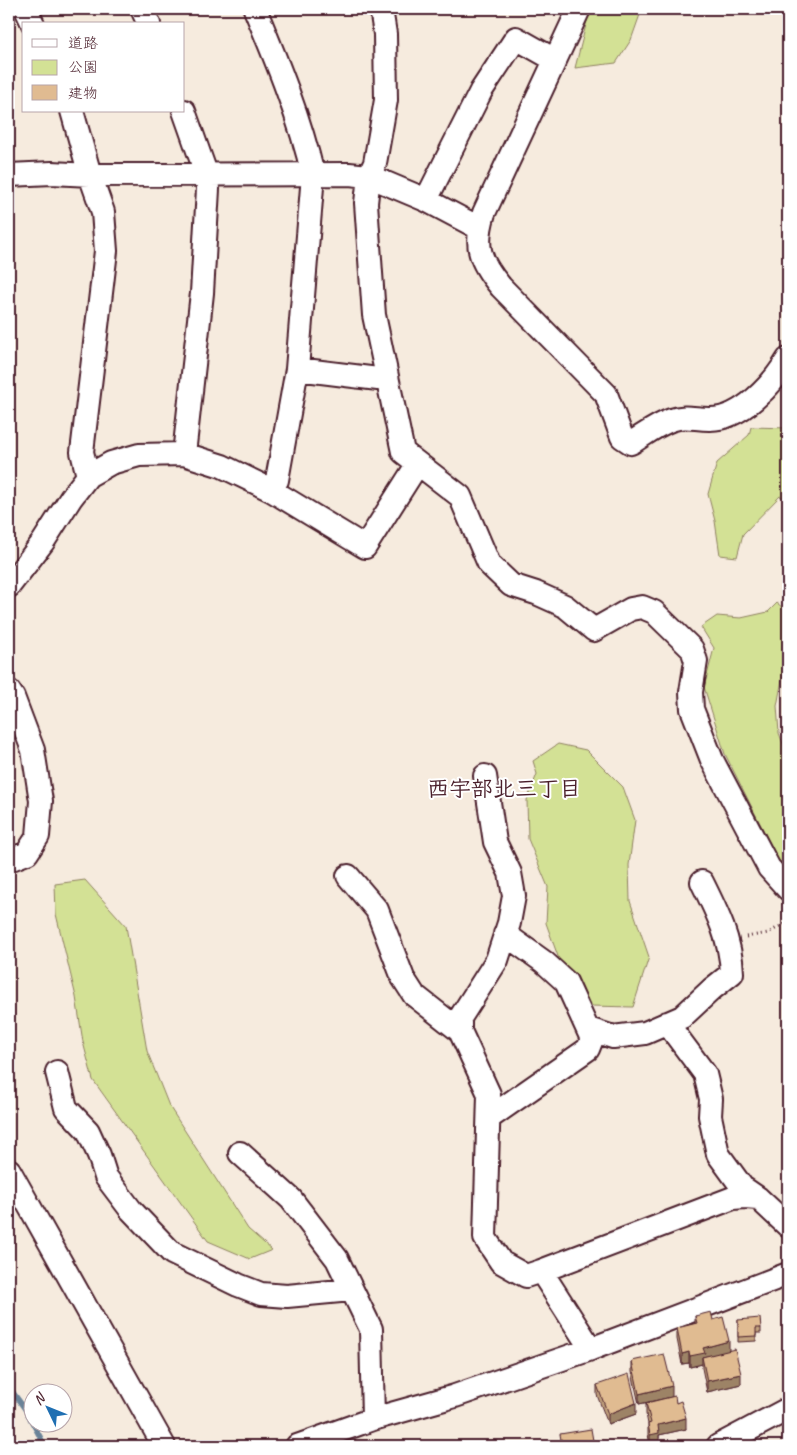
<svg xmlns="http://www.w3.org/2000/svg" width="797" height="1455" viewBox="0 0 797 1455" font-family="Caveat,'Klee One',sans-serif">
  <style>
    .green { fill: #d3e195; stroke: #8e8060 }
    .lines { fill: none; stroke-linecap: round; stroke-linejoin: round }
    .stream { stroke: #6a8398; stroke-width: 5.5 }
    .minor-casing { stroke: #4a1f2b; stroke-width: 26 }
    .path { stroke: #4a1f2b; stroke-width: 3; stroke-dasharray: 1 4; stroke-linecap: butt }
    .minor { stroke: #fff; stroke-width: 22 }
    .wall { fill: #c1a17d; stroke: #4a1f2b }
    .shaded-wall { fill: #9d8366; stroke: #4a1f2b }
    .building { fill: #e0bb91; stroke: #4a1f2b }
    .labels { text-anchor: middle; dominant-baseline: central; stroke-width: 4; stroke-linejoin: round; paint-order: stroke }
    .neighbourhood-label { font-size: 22px; font-weight: bold; fill: #4a1f2b; stroke: #fff }
  </style>
  <rect width="100%" height="100%" fill="#f6ebde"/>
  <filter id="ink" filterUnits="userSpaceOnUse"><feTurbulence type="fractalNoise" baseFrequency=".02" numOctaves="2"/><feDisplacementMap in="SourceGraphic" scale="10" xChannelSelector="R" yChannelSelector="G"/><feConvolveMatrix kernelMatrix="1 2 1 2 8 2 1 2 1" color-interpolation-filters="sRGB"/></filter>
  <g filter="url(#ink)">
    <path class="green" d="M590 9H642L631 40 616 63 575 68Z
      M751 427 788 428V500L780 496 743 534 737 557 720 555 715 521 708 494 717 463 749 435Z
      M777 603 788 612V648L777 706 779 733 788 757V869L778 859 725 754 704 687 714 648 701 627 717 616 741 618 768 612Z
      M558 744 586 750 623 787 635 820 629 865 630 901 649 957 633 1007 591 1006 560 962 546 923 548 887 528 839 527 800 537 774 533 761Z
      M85 880 126 926 147 1051 169 1106 248 1229 272 1250 250 1259 208 1241 93 1080 83 1042 76 997 56 914 55 884Z"/>
    <g class="lines">
      <path class="stream" d="M9 1387 25 1409 45 1446"/>
      <g class="minor-casing">
        <path id="minor" d="M26 9 33 24
          M142 9 149 24
          M255 9C277 62 300 118 313 175L297 369 277 480 271 490
          M381 9 385 34 386 100 375 163 369 176 366 203 374 315 403 452 460 496 489 564 511 585 536 593 565 606 594 630 631 609 642 607 654 612 692 649 696 661 691 692 692 709 712 760 769 868 788 889
          M579 9 484 213C474 246 479 261 501 287L606 394 622 437 631 443C644 435 657 425 671 420 686 415 694 419 709 419 741 420 773 384 788 359
          M72 111 90 175 103 212 106 251 82 452 88 476
          M184 111 207 176 208 189 202 293 184 454
          M9 175 52 173 90 175 349 174 369 176 426 200 479 228
          M426 200 481 91 516 38 555 60
          M297 369 378 379 387 377
          M9 586 43 542 71 498 88 476 111 463 139 455 184 454 222 466 271 490 365 547 417 465
          M9 691 13 697 33 750 41 801 38 836 27 853 9 860
          M348 876 377 910 403 978 414 995 460 1031 489 1094 485 1238 501 1262 526 1276 541 1271 591 1349
          M667 1023 705 1074 711 1099 710 1116 718 1154 742 1187 758 1198 788 1226
          M588 1029 613 1037 645 1033 682 1017 712 989 732 973C731 940 717 912 702 882
          M460 1031V1018L497 960 509 923 514 896 510 873 495 842 485 776
          M57 1072 66 1108 88 1131 99 1155 106 1177 131 1210 172 1253 238 1285 261 1294 287 1296 351 1290
          M489 1118 588 1049 592 1039 566 982 544 962 505 934
          M240 1153 291 1199 337 1259 371 1329 373 1419
          M9 1170 164 1446
          M541 1271 733 1198 745 1197 758 1198
          M297 1446 373 1419 455 1396 591 1349 788 1274
          M718 1446 788 1409"/>
      </g>
      <path class="path" d="M746 937 768 933 788 922"/>
      <use href="#minor" class="minor"/>
    </g>
    <path class="wall" d="M695 1316 713 1320 729 1351 741 1384 707 1392 702 1368V1364L690 1367 689 1363 682 1364 677 1339V1328L695 1324Z
      M738 1320 761 1328V1333H756V1341L738 1342Z
      M632 1361 672 1397 676 1403 686 1429 659 1435V1443L650 1446 648 1434V1424L646 1414V1403L669 1397 639 1404 632 1372Z
      M597 1385 636 1414 608 1424 597 1395Z"/>
    <path class="shaded-wall" d="M729 1341V1352L702 1357V1364L690 1367V1356L703 1348Z
      M689 1352V1363L682 1364V1354Z
      M741 1374V1384L707 1392V1381Z
      M672 1386V1397L639 1404V1394Z
      M636 1403V1414L608 1424V1414Z
      M686 1418V1429L659 1435V1443L650 1446V1435L658 1425Z"/>
    <path class="building" d="M711 1312 713 1320 723 1317 729 1341 703 1348 705 1353 690 1356 689 1352 682 1354 677 1328 697 1323 695 1316Z
      M760 1318 761 1328H756V1336L738 1337V1320Z
      M735 1349 741 1374 707 1381 702 1357Z
      M664 1354 672 1386 639 1394 632 1361Z
      M629 1374 636 1403 608 1414 597 1385Z
      M675 1396 676 1403 681 1401 686 1418 658 1425 659 1433 650 1435 648 1424 651 1423 646 1403Z
      M591 1429 594 1446H562L560 1434Z"/>
  </g>
  <g class="labels">
    <g class="neighbourhood-label">
      <text x="504" y="789">西宇部北三丁目</text>
    </g>
  </g>
  <rect width="797" height="1455" fill="none" stroke="#fff" stroke-width="30"/>
  <rect x="15" y="15" width="767" height="1425" fill="none" stroke="#4a1f2b" stroke-width="2" filter="url(#ink)"/>
  <rect x="22" y="22" width="162" height="90" fill="#ffffff" stroke="#b7a5aa"/>
  <rect x="32" y="39" width="25" height="8" fill="#ffffff" stroke="#b7a5aa"/>
  <text x="68" y="48" font-size="15" fill="#4a1f2b">道路</text>
  <rect x="32" y="60" width="25" height="15" fill="#d3e195" stroke="#b7a5aa"/>
  <text x="68" y="72" font-size="15" fill="#4a1f2b">公園</text>
  <rect x="32" y="85" width="25" height="15" fill="#e0bb91" stroke="#b7a5aa"/>
  <text x="68" y="98" font-size="15" fill="#4a1f2b">建物</text>
  <g transform="translate(48 1408) rotate(313)"><circle r="24" fill="#ffffff" stroke="#b7a5aa"/>
  <path d="M0-4L9 19L0 12L-9 19Z" fill="#1f6fb2"/>
  <text y="-8" font-size="14" font-weight="bold" text-anchor="middle" fill="#4a1f2b">N</text>
  </g>
</svg>
